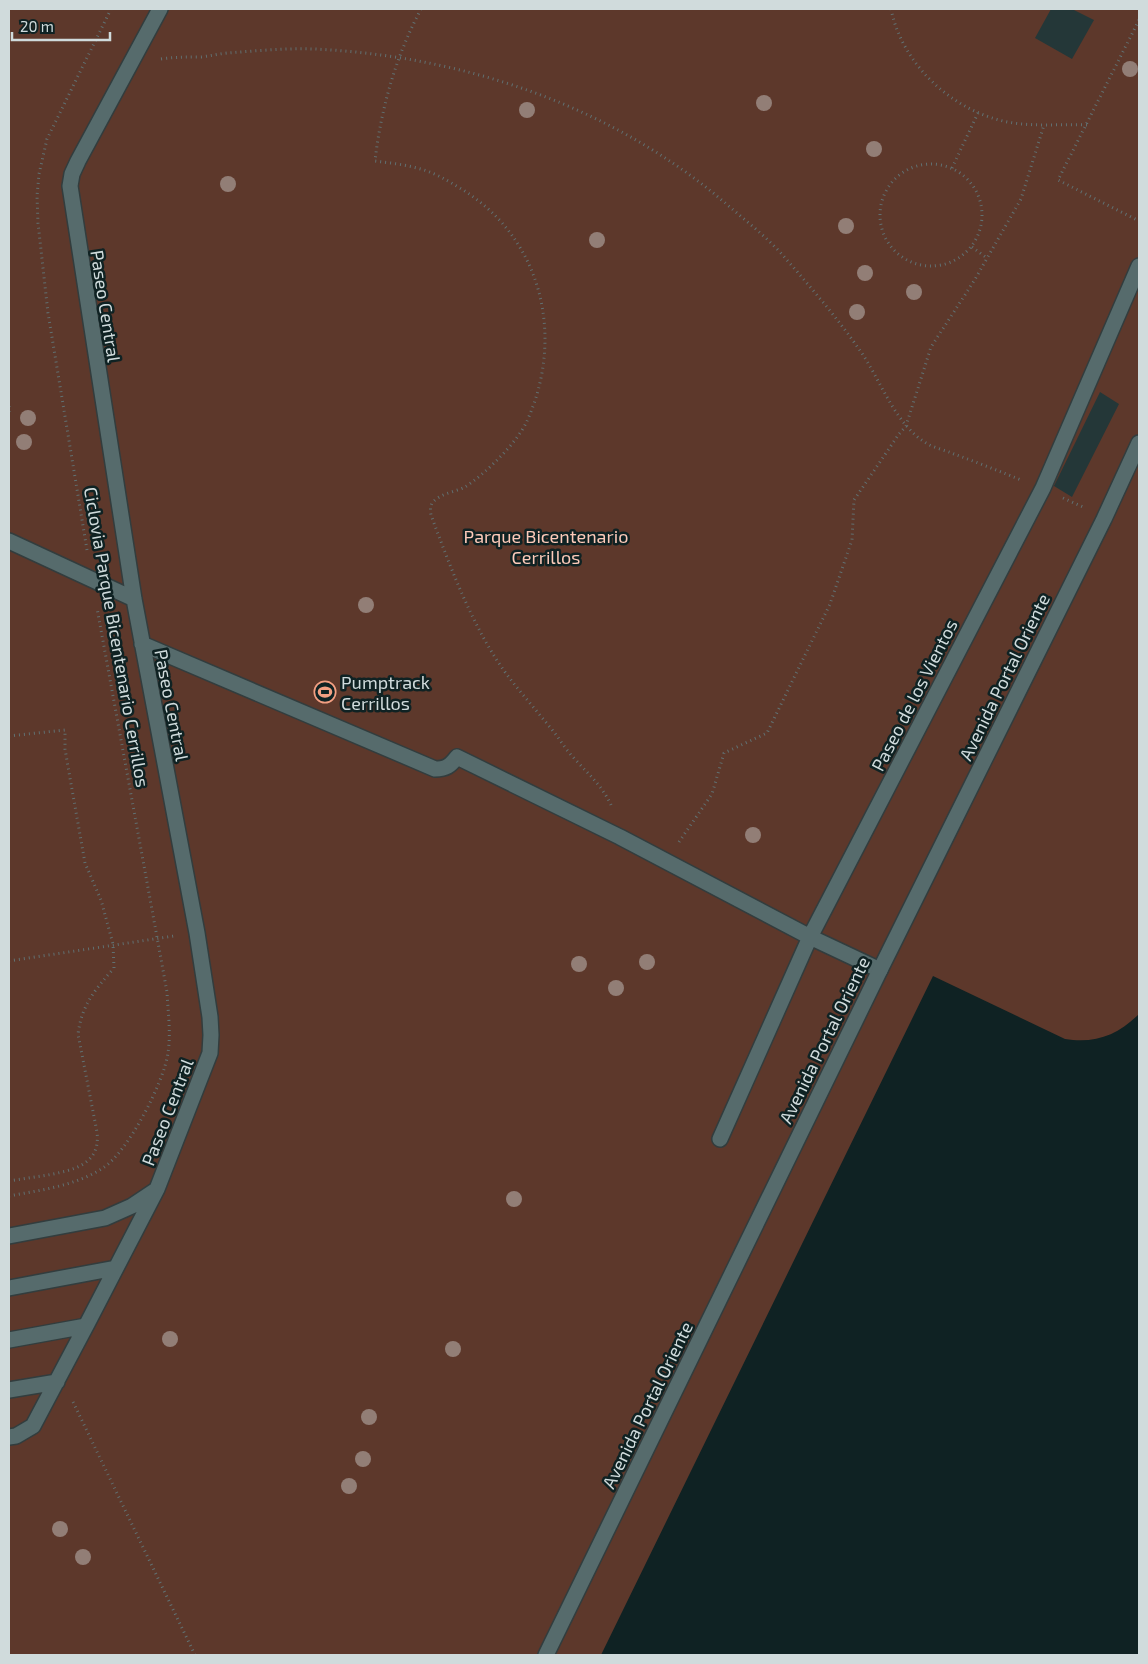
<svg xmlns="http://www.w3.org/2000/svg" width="1148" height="1664" viewBox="0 0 1148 1664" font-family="'Exo 2',sans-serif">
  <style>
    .green { fill: #5d382b }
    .building { fill: #243738 }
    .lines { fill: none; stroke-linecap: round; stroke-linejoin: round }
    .pedestrian-casing { stroke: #323d3e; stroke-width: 18 }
    .minor-casing { stroke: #323d3e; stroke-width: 18 }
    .path { stroke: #617071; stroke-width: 3; stroke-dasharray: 1 4; stroke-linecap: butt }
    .pedestrian { stroke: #566b6c; stroke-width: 15 }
    .minor { stroke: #566b6c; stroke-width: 15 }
    .tree { fill: #927e76 }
    .labels { text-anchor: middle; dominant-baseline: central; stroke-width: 5; stroke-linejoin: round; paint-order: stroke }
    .street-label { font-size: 18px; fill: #d0dbdc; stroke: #0f2223 }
    .park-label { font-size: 18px; fill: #fdcab9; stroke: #0f2223 }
    .poi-label { font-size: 18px; fill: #d0dbdc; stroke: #0f2223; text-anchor: start }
  </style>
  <rect width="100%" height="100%" fill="#0f2223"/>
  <path class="green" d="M9 9H1139V1014C1118 1035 1095 1044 1065 1039L933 976 601 1655H9Z"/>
  <path class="building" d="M1051 9H1072L1094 20 1072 59 1035 38Z
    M1100 392 1119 404 1072 497 1054 486Z"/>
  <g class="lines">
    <g class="pedestrian-casing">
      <path id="pedestrian" d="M9 541 134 599
        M142 644 435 769C446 769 450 766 457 757L620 837 810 937 880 970
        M720 1139 810 937 1043 488 1139 266
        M9 1236 105 1218 132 1206 156 1190
        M9 1288 116 1268
        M9 1340 86 1326 157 1189 210 1053 211 1035 210 1017 197 933 134 599 70 186 72 174 78 161 160 9
        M9 1390 57 1382
        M9 1437 16 1436 33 1426 86 1326"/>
    </g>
    <g class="minor-casing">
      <path id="minor" d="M546 1655 880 970 1104 519 1139 443"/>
    </g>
    <path class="path" d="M421 9C396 56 381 108 375 161 391 163 408 165 424 170 436 174 447 180 458 187 541 235 566 335 527 421 517 443 485 474 465 487 455 492 442 493 434 501 430 505 430 509 431 515 451 569 475 634 511 680 526 699 542 717 557 736 562 743 567 751 573 757 587 773 602 785 611 805
      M891 9C903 69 961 119 1022 124 1044 126 1065 124 1087 125
      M1139 20 1058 180 1139 221
      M161 59C175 57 187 57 201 57 210 56 218 54 227 53 255 51 285 48 314 49 465 56 616 107 731 208 750 224 771 241 787 260 813 290 839 320 861 352 881 381 895 424 926 443 934 448 945 450 954 454 976 462 999 471 1021 480
      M880 215a51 51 0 1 1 102 0a51 51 0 1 1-102 0Z
      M952 168 978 113
      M972 247 987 258
      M9 406V414
      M1063 498 1083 507
      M87 550 48 313 38 223 37 196 39 174 47 139 111 9
      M9 736 65 730V749L70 778 85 863 101 900 113 944 114 968C95 990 82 1004 78 1034L97 1132C101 1165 73 1170 48 1175 35 1177 22 1179 9 1181
      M679 842 712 794 724 753 767 733 830 604 852 540 854 500 899 434 906 426 931 347 974 281 1021 199 1044 125
      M9 961 174 936
      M9 1196C41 1190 75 1186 103 1168 128 1152 164 1082 168 1053 171 1033 168 1012 167 992L97 608
      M73 1402 195 1655"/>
    <use href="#pedestrian" class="pedestrian"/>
    <use href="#minor" class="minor"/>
  </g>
  <g class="tree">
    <circle cx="1130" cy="69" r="8"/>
    <circle cx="764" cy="103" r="8"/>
    <circle cx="527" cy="110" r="8"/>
    <circle cx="874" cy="149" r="8"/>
    <circle cx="228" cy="184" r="8"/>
    <circle cx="846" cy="226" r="8"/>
    <circle cx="597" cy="240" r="8"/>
    <circle cx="865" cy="273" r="8"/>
    <circle cx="914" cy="292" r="8"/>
    <circle cx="857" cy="312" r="8"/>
    <circle cx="28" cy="418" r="8"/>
    <circle cx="24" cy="442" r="8"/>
    <circle cx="366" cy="605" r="8"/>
    <circle cx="753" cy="835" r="8"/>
    <circle cx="647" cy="962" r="8"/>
    <circle cx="579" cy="964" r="8"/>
    <circle cx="616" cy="988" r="8"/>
    <circle cx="514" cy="1199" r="8"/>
    <circle cx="170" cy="1339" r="8"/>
    <circle cx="453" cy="1349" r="8"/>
    <circle cx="369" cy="1417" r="8"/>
    <circle cx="363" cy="1459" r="8"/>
    <circle cx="349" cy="1486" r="8"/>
    <circle cx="60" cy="1529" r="8"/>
    <circle cx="83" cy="1557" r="8"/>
  </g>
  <defs>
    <g id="stadium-ring" transform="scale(1.125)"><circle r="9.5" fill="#0f2223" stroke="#f39f82" stroke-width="1.5"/><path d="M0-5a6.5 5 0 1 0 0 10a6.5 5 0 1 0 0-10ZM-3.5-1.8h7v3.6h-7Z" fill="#f39f82"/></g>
  </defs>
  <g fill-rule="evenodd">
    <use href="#stadium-ring" x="325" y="692"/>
  </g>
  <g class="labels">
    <g class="street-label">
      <text transform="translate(106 306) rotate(81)">Paseo Central</text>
      <text transform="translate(117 637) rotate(80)">Ciclovia Parque Bicentenario Cerrillos</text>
      <text transform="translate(1004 677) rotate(-64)">Avenida Portal Oriente</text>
      <text transform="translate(914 695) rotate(-63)">Paseo de los Vientos</text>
      <text transform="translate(172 705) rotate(79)">Paseo Central</text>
      <text transform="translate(824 1040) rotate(-64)">Avenida Portal Oriente</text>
      <text transform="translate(167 1112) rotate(-69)">Paseo Central</text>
      <text transform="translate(647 1405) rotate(-64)">Avenida Portal Oriente</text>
    </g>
    <g class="park-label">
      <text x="546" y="536">Parque Bicentenario<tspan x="546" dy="21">Cerrillos</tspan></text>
    </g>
    <g class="poi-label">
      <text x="341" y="682">Pumptrack<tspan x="341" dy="21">Cerrillos</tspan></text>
    </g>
  </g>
  <rect width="1148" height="1664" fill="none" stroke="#d0dbdc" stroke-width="20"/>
  <path d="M12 32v8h98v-8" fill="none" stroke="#d0dbdc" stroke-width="2.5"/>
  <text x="20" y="32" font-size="15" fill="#d0dbdc" stroke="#0f2223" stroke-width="4" paint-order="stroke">20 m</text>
</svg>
